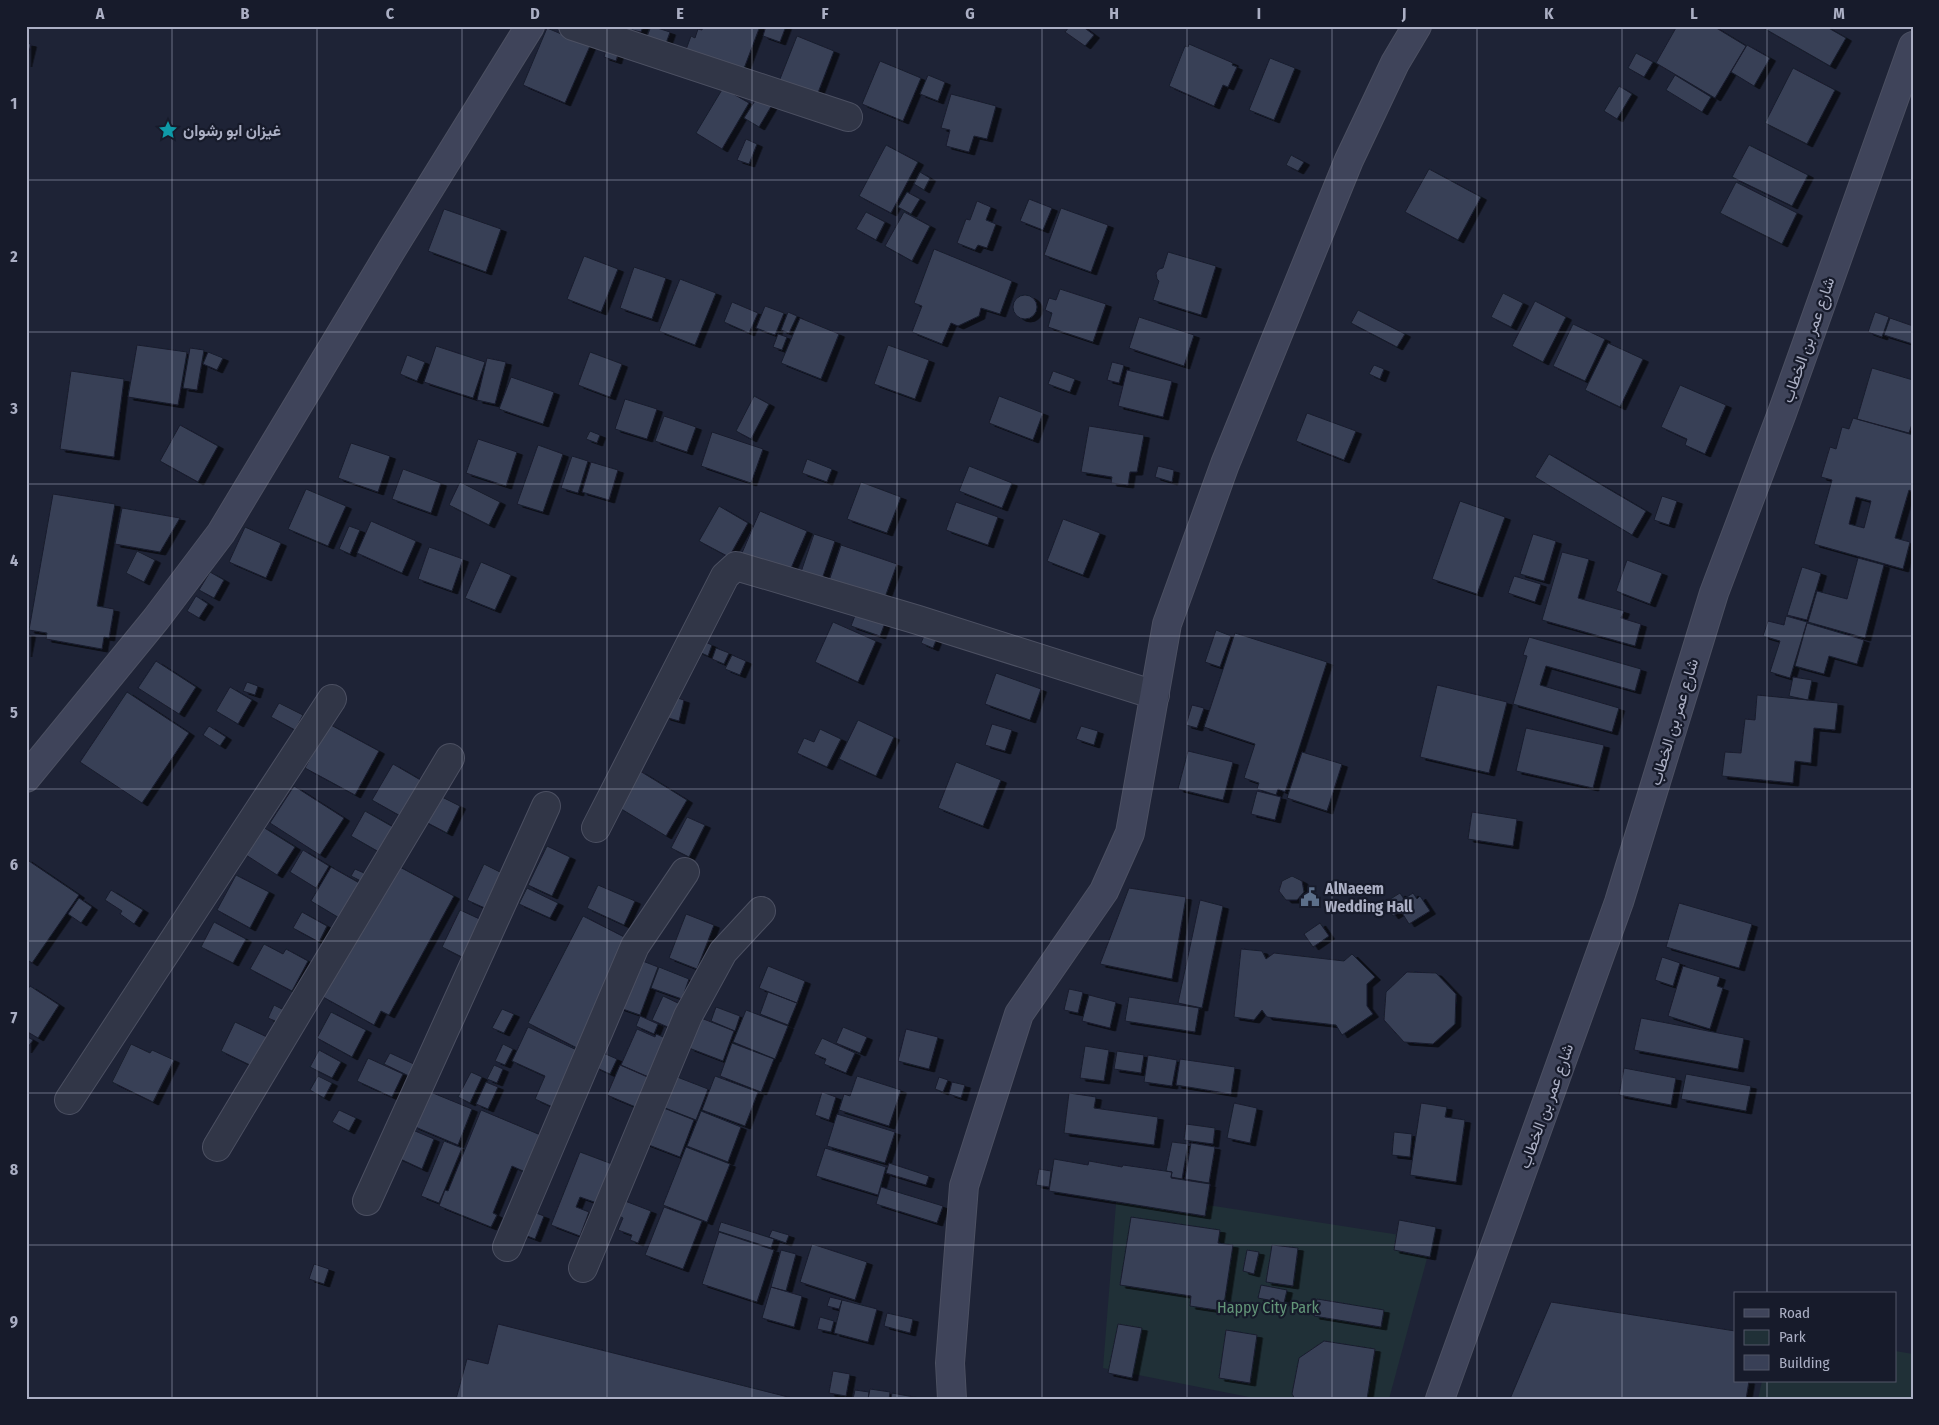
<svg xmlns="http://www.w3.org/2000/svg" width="1939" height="1425" viewBox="0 0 1939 1425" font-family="'Fira Sans Condensed',Vazirmatn,sans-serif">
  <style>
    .green { fill: #203037 }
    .building { fill: #394057; stroke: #191d2d; fill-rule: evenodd; filter: url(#shadow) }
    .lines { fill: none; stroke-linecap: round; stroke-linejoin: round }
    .street-casing { stroke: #4c5062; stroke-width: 30 }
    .secondary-casing { stroke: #4c5062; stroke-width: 30 }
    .street { stroke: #313647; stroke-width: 28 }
    .secondary { stroke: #3f445a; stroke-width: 28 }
    .grid { fill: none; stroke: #abafc4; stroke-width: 1; stroke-opacity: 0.55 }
    .labels { text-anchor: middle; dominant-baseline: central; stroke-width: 4.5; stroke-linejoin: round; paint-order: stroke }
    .poi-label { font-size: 16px; font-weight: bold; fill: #abafc4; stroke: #171b2b; text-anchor: start }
    .street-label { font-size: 16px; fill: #abafc4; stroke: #171b2b }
    .park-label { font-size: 16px; fill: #629578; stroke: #171b2b }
    .neatline { fill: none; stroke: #abafc4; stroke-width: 2 }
    .grid-label { font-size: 16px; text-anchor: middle; font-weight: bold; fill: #abafc4 }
  </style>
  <defs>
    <filter id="shadow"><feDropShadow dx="5.5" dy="3" stdDeviation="0" flood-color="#0009"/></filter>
  </defs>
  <rect width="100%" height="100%" fill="#1e2336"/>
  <path class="green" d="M1117 1191 1432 1240 1389 1399H1259L1103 1368Z
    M1895 1351 1913 1354V1399H1758L1762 1381H1895Z"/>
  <path class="building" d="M601 26H643L641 32 632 30 630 35Z
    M651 26 670 32 664 49 645 42Z
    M703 26H760L740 79 683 58 691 36 695 38 698 29 702 30Z
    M766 26H786L780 42 763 36Z
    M1070 26H1082L1094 35 1085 46 1065 32Z
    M1677 26H1713L1746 46 1715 98 1656 63Z
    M1760 26H1825L1846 38 1830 66Z
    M547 28 590 46 565 103 523 85Z
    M797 36 834 51 816 98 778 84Z
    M26 43 31 44 26 64Z
    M1189 44 1233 63 1232 65 1237 67 1228 87 1223 85 1214 106 1169 86 1185 46 1188 47Z
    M1747 45 1770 58 1754 86 1731 72Z
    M607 47 619 51 616 61 604 57Z
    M1636 53 1653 62 1644 77 1628 68Z
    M1270 58 1295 68 1274 120 1249 110Z
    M880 61 921 78 903 121 862 104Z
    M1793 68 1835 90 1807 144 1765 123Z
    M928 75 945 82 938 101 920 94Z
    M1675 75 1711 97 1702 112 1666 90Z
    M1619 86 1632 94 1617 119 1604 111Z
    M723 88 749 103 722 149 696 133Z
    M951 94 996 106 987 139 974 136 969 152 946 146 950 130 941 128Z
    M758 96 772 105 759 127 744 118Z
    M746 139 757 144 749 164 737 160Z
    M886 145 918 162 891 213 859 196Z
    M1749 145 1808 175 1792 206 1732 177Z
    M1291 155 1304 162 1298 171 1286 165Z
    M1429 169 1481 197 1458 240 1405 212Z
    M920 172 930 178 924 190 914 184Z
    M1736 182 1797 213 1782 244 1720 213Z
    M907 192 920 199 911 214 898 207Z
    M1029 199 1052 208 1043 230 1020 221Z
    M977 201 991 207 986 220 996 224 987 248 978 245 975 250 957 243 966 219 970 220Z
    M1061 208 1108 225 1091 272 1044 255Z
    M444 209 501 229 486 272 428 251Z
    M866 212 885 222 876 240 856 229Z
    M904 212 930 226 912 261 885 246Z
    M934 249 1012 281 1000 314 981 308 979 316 958 326 951 323 942 344 912 332 922 306 914 303Z
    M1168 252 1216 266 1201 315 1153 300 1159 281 1157 279 1156 273 1159 269 1163 268Z
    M584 256 618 269 601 312 567 299Z
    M634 267 666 278 652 319 620 308Z
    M680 279 716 293 695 345 659 331Z
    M1060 289 1106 304 1093 342 1048 327 1052 313 1045 310 1049 298 1056 300Z
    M1503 293 1523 303 1511 327 1491 317Z
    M1013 307a12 12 0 1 1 24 0a12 12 0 1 1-24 0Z
    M1535 301 1566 317 1543 362 1512 346Z
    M732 302 758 313 749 333 724 322Z
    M765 306 784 313 775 335 756 328Z
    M1358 310 1405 334 1397 347 1351 323Z
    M788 312 797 316 789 333 781 330Z
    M1875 312 1889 317 1882 337 1868 332Z
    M1139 317 1194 335 1184 366 1129 348Z
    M800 318 839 334 821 379 781 363Z
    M1890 318 1913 326V344L1884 335Z
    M1573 324 1605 339 1585 381 1553 366Z
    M778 334 787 337 782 350 773 347Z
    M1608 343 1643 359 1620 407 1585 390Z
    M137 345 187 352 178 405 128 397Z
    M888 345 929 360 915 399 874 384Z
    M436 346 485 362 473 398 424 382Z
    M190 348 204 350 197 390 183 388Z
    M208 352 223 358 217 370 203 364Z
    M590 352 622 364 610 397 578 385Z
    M407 355 425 362 417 381 400 374Z
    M487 358 506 362 495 404 477 400Z
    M1112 362 1124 365 1119 383 1107 380Z
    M1374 365 1384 369 1380 379 1369 374Z
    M1872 368 1913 380V421L1909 433 1857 419Z
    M1127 370 1172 381 1163 417 1118 406Z
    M71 371 124 379 114 457 60 449Z
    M1053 371 1075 379 1070 392 1048 384Z
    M511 377 554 392 543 424 499 409Z
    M1680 385 1726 405 1705 454 1685 445 1687 439 1661 427Z
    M754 396 769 404 751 439 736 431Z
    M999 396 1043 413 1033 440 989 423Z
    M625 399 657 409 647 439 615 429Z
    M1307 413 1356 431 1344 460 1296 441Z
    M664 416 696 427 687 452 655 441Z
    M1853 418 1913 435V492L1909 490 1895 538 1910 542 1903 569 1814 544 1832 480 1821 477 1830 447 1836 449 1842 427 1849 429ZM1856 497 1871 501 1864 528 1849 524Z
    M180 425 218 446 198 482 160 461Z
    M1089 426 1144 435 1137 472H1130L1128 485 1111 483 1112 477 1081 472Z
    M590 431 600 435 597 443 586 439Z
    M712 432 763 449 751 483 701 466Z
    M478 439 517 452 506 486 466 473Z
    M351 443 390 456 378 492 338 478Z
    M538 445 563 454 543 512 517 504Z
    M1549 454 1646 511 1632 535 1535 477Z
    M572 456 588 461 578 493 561 488Z
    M807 459 832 469 827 482 802 473Z
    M591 462 618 470 609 500 582 492Z
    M969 466 1012 483 1002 508 959 491Z
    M1158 466 1174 470 1172 482 1155 477Z
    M403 469 441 483 431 513 392 499Z
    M460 482 500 502 489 525 449 505Z
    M861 482 901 497 887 533 847 519Z
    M306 489 346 506 328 546 288 529Z
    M53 494 115 504 97 606 114 609 109 638 104 637 102 649 46 639 47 633 29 630Z
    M1662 496 1677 501 1669 525 1654 520Z
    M1460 501 1505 517 1477 594 1432 579Z
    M956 502 998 517 988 545 946 530Z
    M719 506 748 523 729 557 699 541Z
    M122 508 180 518 160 552 115 544Z
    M760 511 807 531 789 573 742 553Z
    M1063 519 1100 533 1083 575 1047 561Z
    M371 521 416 541 402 573 357 553Z
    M349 526 360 530 350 554 339 549Z
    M245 527 281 543 266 578 229 562Z
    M814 534 835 541 821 582 800 575Z
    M1533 534 1556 541 1544 581 1520 574Z
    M841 545 897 564 884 600 829 581Z
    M429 547 463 559 452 591 418 579Z
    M137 551 155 560 144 582 126 573Z
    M1562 552 1589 559 1578 598 1624 611 1621 618 1641 624 1635 646 1542 620Z
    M1858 558 1884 565 1865 638 1808 622 1817 591 1847 599Z
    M1627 560 1662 573 1650 604 1616 591Z
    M481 562 511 575 495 610 465 598Z
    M1802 567 1821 573 1807 620 1787 615Z
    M210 572 224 580 214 598 199 590Z
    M1514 576 1541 584 1535 602 1508 593Z
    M196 596 208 604 199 618 187 611Z
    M859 605 888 615 880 636 851 626Z
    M1786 616 1807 622 1790 678 1770 672 1780 641 1763 636 1768 621 1784 625Z
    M833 622 876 641 858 682 815 662Z
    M1807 623 1864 640 1857 664 1829 656 1824 674 1795 666Z
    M927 629 939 633 933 648 921 643Z
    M1216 630 1231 636 1220 667 1205 662Z
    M26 633 30 634 26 654Z
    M1235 633 1327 662 1285 792 1278 789 1276 795 1257 789 1259 783 1244 778 1255 744 1204 727Z
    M1529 637 1641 669 1635 691 1546 666 1540 685 1619 708 1612 732 1513 704 1527 656 1523 655Z
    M701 640 712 645 708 656 697 651Z
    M716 648 729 653 724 664 712 659Z
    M732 655 746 661 740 675 725 669Z
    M156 661 196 687 179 714 138 688Z
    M996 673 1041 689 1030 720 985 704Z
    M1793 677 1812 680 1808 700 1789 696Z
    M247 682 258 686 255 695 243 691Z
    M1437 685 1507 702 1489 773 1420 757Z
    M230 687 252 700 238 724 216 711Z
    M127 692 189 733 142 803 80 762Z
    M1757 695 1838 703 1835 730 1814 728 1811 763 1795 761 1793 783 1722 776 1725 752 1741 753 1745 719 1755 720Z
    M671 696 684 700 679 721 665 717Z
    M279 703 303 715 295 730 271 717Z
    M1192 705 1204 708 1197 728 1186 725Z
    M858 720 894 737 876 776 839 759Z
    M329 724 379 751 355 795 305 768Z
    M992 724 1012 730 1005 751 985 745Z
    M209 726 226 737 220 746 203 735Z
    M1081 726 1098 731 1094 745 1076 739Z
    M1526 728 1604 745 1593 788 1516 771Z
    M820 729 841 739 827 767 797 753 804 738 814 742Z
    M1188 751 1233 762 1223 800 1178 789Z
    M1302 752 1342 764 1327 811 1287 798Z
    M956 762 1001 780 983 826 938 808Z
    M393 764 424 782 404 818 372 800Z
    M640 771 687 800 666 836 618 807Z
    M294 786 344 818 320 855 270 823Z
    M1257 791 1281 797 1275 820 1251 814Z
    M436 794 460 806 447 833 422 820Z
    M365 811 393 827 379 852 351 836Z
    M1472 812 1517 819 1513 846 1468 839Z
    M687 817 705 825 689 857 671 848Z
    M263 827 295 847 277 875 246 855Z
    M547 846 570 857 552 896 528 885Z
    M303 850 329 866 316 888 290 872Z
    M26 859 79 895 32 963 26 959Z
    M484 864 504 874 487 909 467 900Z
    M396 865 454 896 389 1015 381 1011 374 1025 323 997Z
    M331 867 361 884 341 919 311 901Z
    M355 869 364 873 361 881 351 876Z
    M236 875 269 892 250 928 217 910Z
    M1292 876 1302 881 1304 892 1297 900H1286L1279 891 1282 881Z
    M598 885 635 901 624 925 587 908Z
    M527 888 558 903 550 918 519 904Z
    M1129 888 1186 897 1172 979 1100 964Z
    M111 890 143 910 134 924 120 914 122 911 105 900Z
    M1400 893 1404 899 1413 893 1417 899 1420 896 1430 911 1409 924 1401 911 1393 916 1384 903Z
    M79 898 92 907 81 923 68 914Z
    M1200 900 1223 906 1202 1008 1178 1003Z
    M1679 903 1752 924 1739 968 1666 947Z
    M460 910 484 921 466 959 442 947Z
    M302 912 327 926 319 942 293 928Z
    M686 914 714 925 697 969 669 958Z
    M583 916 632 941 577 1048 528 1023Z
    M214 922 246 939 233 963 201 947Z
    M1320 923 1329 936 1313 947 1304 934Z
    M264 944 283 954 286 949 308 961 292 991 250 969Z
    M1241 949 1262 951 1266 959 1274 953 1344 961 1352 954 1375 977 1367 984V1006L1373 1014 1342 1035 1336 1025 1267 1017 1262 1010 1254 1020 1234 1017Z
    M1662 957 1680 963 1673 986 1655 980Z
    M635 958 658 967 640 1015 617 1007Z
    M768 966 805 981 797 1003 759 988Z
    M1683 966 1720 977 1717 986 1723 988 1710 1029 1668 1016Z
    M659 967 689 979 682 999 651 988Z
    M1407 972 1436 973 1456 994 1455 1024 1433 1044 1404 1042 1384 1020 1386 992Z
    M30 986 59 1005 38 1038 26 1031V992Z
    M1069 989 1083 992 1078 1013 1064 1010Z
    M768 992 797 1003 788 1025 760 1014Z
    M1089 995 1116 1002 1110 1028 1082 1021Z
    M663 996 680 1004 670 1028 652 1020Z
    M1129 997 1199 1008 1195 1032 1125 1021Z
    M274 1005 286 1011 280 1023 268 1018Z
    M716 1007 740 1016 735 1031 711 1021Z
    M502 1009 514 1014 504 1033 492 1028Z
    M746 1010 788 1026 775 1059 733 1042Z
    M331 1012 366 1030 352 1057 317 1038Z
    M640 1016 658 1024 654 1034 636 1026Z
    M701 1018 734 1031 723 1061 689 1048Z
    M1641 1018 1744 1038 1738 1069 1634 1050Z
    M235 1022 267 1037 252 1066 221 1051Z
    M528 1027 583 1053 557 1109 535 1099 545 1076 512 1061Z
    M843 1027 867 1037 860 1053 836 1043Z
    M637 1029 655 1037 656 1034 668 1039 651 1078 621 1065Z
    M906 1029 938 1037 929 1069 898 1061Z
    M26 1036 33 1040 26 1050Z
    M822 1038 855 1053 846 1073 824 1064 826 1059 814 1054Z
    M732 1043 774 1059 761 1092 720 1076Z
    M131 1044 150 1053 152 1050 174 1060 153 1102 112 1082Z
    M503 1044 513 1049 505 1065 495 1061Z
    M1085 1046 1109 1050 1104 1081 1080 1078Z
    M319 1050 341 1062 332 1078 310 1067Z
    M1117 1051 1144 1055 1141 1073 1114 1069Z
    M601 1052 617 1059 610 1074 595 1067Z
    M390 1053 416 1065 411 1077 384 1064Z
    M1148 1055 1177 1060 1172 1086 1144 1082Z
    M368 1058 403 1074 392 1097 357 1081Z
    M1180 1059 1235 1067 1231 1094 1176 1085Z
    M494 1065 503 1069 497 1083 487 1079Z
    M620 1065 652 1079 638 1108 607 1095Z
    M1624 1068 1676 1078 1671 1105 1619 1095Z
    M471 1072 482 1077 470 1103 458 1097Z
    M1686 1074 1751 1086 1746 1111 1681 1099Z
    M672 1075 708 1089 696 1120 660 1106Z
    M318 1076 332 1083 324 1098 310 1090Z
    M715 1076 758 1092 745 1126 702 1110Z
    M857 1076 901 1090 889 1126 839 1110 844 1094 850 1096Z
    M939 1077 948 1080 943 1092 935 1089Z
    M486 1082 498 1087 488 1109 476 1104Z
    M952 1082 965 1085 961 1098 949 1094Z
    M428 1091 472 1109 458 1145 413 1126Z
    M822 1092 836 1097 829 1120 815 1115Z
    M1069 1093 1096 1097 1094 1108 1158 1117 1154 1145 1064 1133Z
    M1234 1103 1257 1108 1250 1143 1227 1138Z
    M1421 1103 1447 1107 1445 1117 1465 1120 1456 1182 1410 1175Z
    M656 1105 694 1120 680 1157 641 1142Z
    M339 1110 356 1118 349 1131 332 1122Z
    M481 1110 543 1136 532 1175 512 1166 493 1213 497 1215 491 1227 439 1206 445 1190 448 1191Z
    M701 1111 741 1127 728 1162 687 1146Z
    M837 1114 895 1132 885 1163 827 1146Z
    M1186 1124 1215 1128 1213 1144 1184 1140Z
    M408 1128 434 1139 422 1169 396 1157Z
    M1394 1132 1412 1134 1410 1157 1392 1155Z
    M444 1141 462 1148 439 1203 421 1196Z
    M1172 1142 1188 1144 1182 1179 1171 1177 1172 1172 1166 1171Z
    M1191 1143 1215 1147 1209 1183 1185 1179Z
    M686 1147 730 1164 707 1222 663 1205Z
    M825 1148 886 1167 878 1195 816 1176Z
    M580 1152 612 1164 597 1203 580 1197 576 1207 589 1212 580 1236 551 1225Z
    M1054 1159 1088 1165 1089 1161 1122 1167 1123 1165 1172 1172 1171 1178 1210 1184 1205 1216 1049 1191Z
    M889 1163 929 1176 926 1185 886 1173Z
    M1039 1169 1051 1171 1049 1187 1036 1185Z
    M881 1187 943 1206 937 1223 876 1204Z
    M625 1201 651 1211 638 1243 630 1240 632 1235 618 1230 623 1218 619 1216Z
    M664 1207 702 1221 683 1269 645 1255Z
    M531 1211 544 1216 535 1239 522 1234Z
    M1131 1217 1220 1230 1218 1243 1233 1245 1223 1311 1190 1306 1191 1296 1120 1285Z
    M1399 1220 1436 1227 1430 1257 1394 1250Z
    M721 1222 774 1239 771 1248 718 1231Z
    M772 1230 789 1235 786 1243 769 1237Z
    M719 1232 774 1250 757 1302 702 1284Z
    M812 1244 867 1262 855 1300 800 1282Z
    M1272 1245 1298 1248 1293 1286 1266 1282Z
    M781 1250 796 1254 786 1291 771 1287Z
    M1247 1250 1259 1252 1254 1274 1243 1271Z
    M314 1264 329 1269 324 1284 309 1279Z
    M1261 1285 1287 1290 1284 1303 1258 1298Z
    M771 1287 802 1296 794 1327 762 1318Z
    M830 1297 842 1300 839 1309 827 1306Z
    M1317 1299 1384 1310 1381 1327 1314 1316Z
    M842 1300 877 1309 868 1342 834 1333Z
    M1551 1302 1735 1331V1381H1749L1746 1399H1510Z
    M887 1313 913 1319 910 1333 884 1326Z
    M820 1317 834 1321 831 1332 817 1329Z
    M498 1324 796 1399H456L467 1359 488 1364Z
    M1118 1324 1142 1328 1132 1378 1108 1373Z
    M1226 1330 1257 1335 1250 1383 1219 1378Z
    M1324 1341 1375 1349 1367 1399H1295L1292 1394 1299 1358Z
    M833 1371 850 1374 846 1396 829 1393Z
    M870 1389 890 1392 889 1399H868Z
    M855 1390 869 1392 868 1399H853Z
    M892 1393 925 1399H891Z"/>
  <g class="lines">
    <g class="street-casing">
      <path id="street" d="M573 26 848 117
        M596 828 725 576 736 566 918 620 1155 695
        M69 1100 332 699
        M217 1147 450 758
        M367 1201 546 806
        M507 1247 635 946 685 872
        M583 1268 688 1016 723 952 761 911"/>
    </g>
    <g class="secondary-casing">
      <path id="secondary" d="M26 778 156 619 221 533 392 249 530 26
        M952 1399 950 1363 964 1186 1019 1014 1104 891 1130 833 1167 624 1225 464 1349 160 1395 63 1417 26
        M1440 1399 1619 902 1714 593 1782 413 1913 46"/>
    </g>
    <use href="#street" class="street"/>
    <use href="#secondary" class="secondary"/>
  </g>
  <path class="grid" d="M172 26V1399M317 26V1399M462 26V1399M607 26V1399M752 26V1399M897 26V1399M1042 26V1399M1187 26V1399M1332 26V1399M1477 26V1399M1622 26V1399M1767 26V1294M26 180H1913M26 332H1913M26 484H1913M26 636H1913M26 789H1913M26 941H1913M26 1093H1913M26 1245H1913M1767 1381V1399"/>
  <defs>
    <g id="sight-bare" transform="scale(1.5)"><path d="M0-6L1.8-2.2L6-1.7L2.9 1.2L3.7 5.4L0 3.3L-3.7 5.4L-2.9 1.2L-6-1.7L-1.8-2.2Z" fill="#0f9aa8" stroke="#171b2b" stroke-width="2.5" paint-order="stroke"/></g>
    <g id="civic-bare" transform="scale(1.5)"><path d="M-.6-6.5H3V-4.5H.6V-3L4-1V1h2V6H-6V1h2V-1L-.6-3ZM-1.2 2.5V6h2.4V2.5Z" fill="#5c6f8a" stroke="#171b2b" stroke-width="2.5" paint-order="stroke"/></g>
  </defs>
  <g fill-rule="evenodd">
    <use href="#sight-bare" x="168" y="130"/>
    <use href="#civic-bare" x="1310" y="897"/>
  </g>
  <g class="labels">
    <g class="poi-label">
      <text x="183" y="130">غيزان ابو رشوان</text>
      <text x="1325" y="888">AlNaeem<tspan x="1325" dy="18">Wedding Hall</tspan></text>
    </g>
    <g class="street-label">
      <text transform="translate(1808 340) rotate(-71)">شارع عمر بن الخطاب</text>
      <text transform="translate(1674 722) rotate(-73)">شارع عمر بن الخطاب</text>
      <text transform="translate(1546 1106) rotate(-70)">شارع عمر بن الخطاب</text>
    </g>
    <g class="park-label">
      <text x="1268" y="1307">Happy City Park</text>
    </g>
  </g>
  <rect width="1939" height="1425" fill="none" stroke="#171b2b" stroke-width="55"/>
  <rect x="1734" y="1292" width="162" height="90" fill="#171b2b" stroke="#525668"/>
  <rect x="1744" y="1309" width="25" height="8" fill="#3f445a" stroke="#525668"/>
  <text x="1779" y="1318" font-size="15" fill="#abafc4">Road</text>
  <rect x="1744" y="1330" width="25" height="15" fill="#203037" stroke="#525668"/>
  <text x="1779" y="1342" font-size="15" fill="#abafc4">Park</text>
  <rect x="1744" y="1355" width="25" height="15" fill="#394057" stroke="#525668"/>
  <text x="1779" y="1368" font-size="15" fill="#abafc4">Building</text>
  <rect x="28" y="28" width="1884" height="1370" class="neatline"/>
  <g class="grid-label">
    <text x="100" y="19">A</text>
    <text x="245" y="19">B</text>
    <text x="390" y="19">C</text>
    <text x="535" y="19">D</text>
    <text x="680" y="19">E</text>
    <text x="825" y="19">F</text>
    <text x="970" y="19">G</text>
    <text x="1114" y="19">H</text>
    <text x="1259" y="19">I</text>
    <text x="1404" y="19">J</text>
    <text x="1549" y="19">K</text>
    <text x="1694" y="19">L</text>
    <text x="1839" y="19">M</text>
    <text x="14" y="109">1</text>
    <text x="14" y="262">2</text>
    <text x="14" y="414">3</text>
    <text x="14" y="566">4</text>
    <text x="14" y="718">5</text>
    <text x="14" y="870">6</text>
    <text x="14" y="1023">7</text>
    <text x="14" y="1175">8</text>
    <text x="14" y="1327">9</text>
  </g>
</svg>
